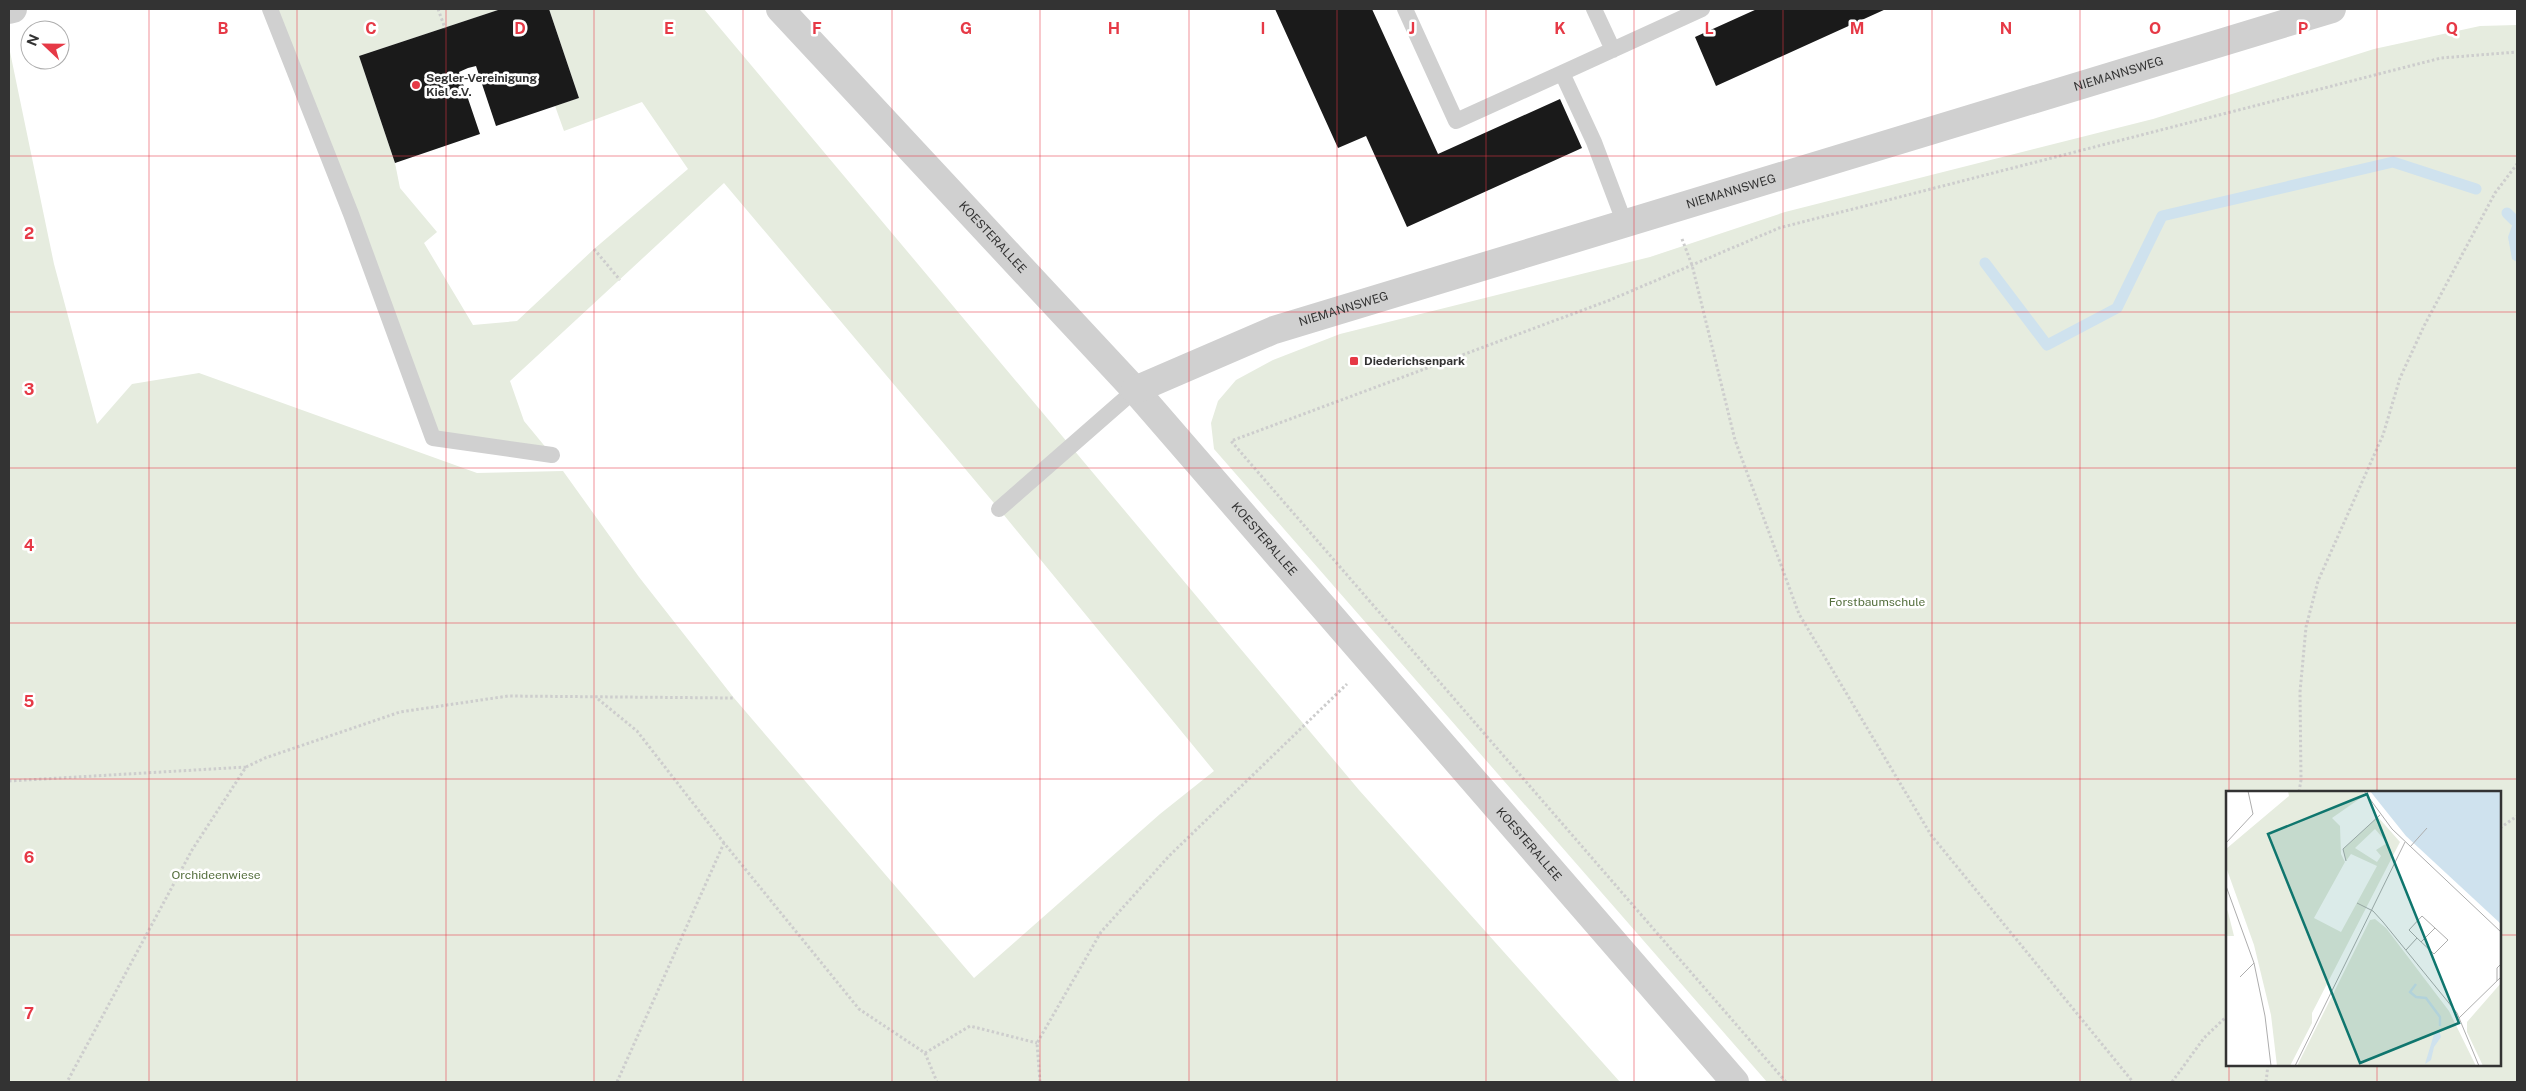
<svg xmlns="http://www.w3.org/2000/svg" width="2526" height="1091" viewBox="0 0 2526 1091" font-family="'Public Sans',sans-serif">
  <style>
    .green { fill: #e6ecdf; fill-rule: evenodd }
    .water { fill: #cfe2ee }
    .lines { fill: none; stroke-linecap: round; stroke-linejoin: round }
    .stream { stroke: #cfe2ee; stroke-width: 11 }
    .building { fill: #1a1a1a }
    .path { stroke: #cdcdcd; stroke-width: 3; stroke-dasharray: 2.5 2.5; stroke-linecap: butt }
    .service { stroke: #d0d0d0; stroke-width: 16 }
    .minor { stroke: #d0d0d0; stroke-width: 28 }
    .tertiary { stroke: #d0d0d0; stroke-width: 28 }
    .grid { fill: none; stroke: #e63946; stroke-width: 1; stroke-opacity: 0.55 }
    .poi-dot { fill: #e63946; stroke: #fff; stroke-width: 2 }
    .labels { text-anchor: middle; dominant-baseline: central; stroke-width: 5; stroke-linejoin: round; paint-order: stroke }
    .street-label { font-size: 12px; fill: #333; stroke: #fff }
    .poi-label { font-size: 12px; font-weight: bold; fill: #333; stroke: #fff; text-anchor: start }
    .park-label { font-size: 12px; fill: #56703f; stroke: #fff }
    .inset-river { fill: none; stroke: #cfe2ee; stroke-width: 2.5 }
    .inset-road { fill: none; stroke: #adadad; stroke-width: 1 }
    .view { fill: #0f766e; fill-opacity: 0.15; stroke: #0f766e; stroke-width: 2.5 }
    .inset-edge { fill: none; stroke: #333; stroke-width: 2.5 }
    .grid-label { font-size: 16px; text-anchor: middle; font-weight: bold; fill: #e63946; stroke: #fff; stroke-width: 5; stroke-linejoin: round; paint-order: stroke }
  </style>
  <rect width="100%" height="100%" fill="#fff"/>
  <path class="green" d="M270 9H501L359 56 395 163 400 188 437 232 424 243 473 325 517 321 594 249 688 169 642 102 564 131 555 106 579 98 549 9H704L1359 790 1620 1082H9V47L54 264 97 424 132 384 199 373 477 473 563 471 639 577 734 698 974 978 1160 814 1214 771 999 509 724 183 510 381 524 421 552 455 433 438Z
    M2517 25V1082H1767L1214 449 1211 423 1218 401 1236 380 1273 360 1340 334 1650 257 1785 212 2153 119 2374 49 2480 26ZM2227 792H2500V1065H2227Z"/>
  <path class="water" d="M2517 218V262L2512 259 2508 237 2514 220Z"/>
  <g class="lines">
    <path class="stream" d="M2507 213 2514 220
      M1985 263 2047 345 2117 308 2162 216 2393 162 2476 189"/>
  </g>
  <path class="building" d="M501 9H549L579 98 496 126 476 66 468 68 459 72 480 134 395 163 359 56Z
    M1275 9H1372L1438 154 1560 99 1582 148 1407 227 1366 136 1338 148Z
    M1757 9H1886L1716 86 1695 37Z"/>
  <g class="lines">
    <path class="path" d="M438 9 445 28
      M1682 239 1692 265 1735 440 1799 614 1931 835 2133 1082
      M594 249 620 280
      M598 699 637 731 724 843
      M246 767 265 758 400 712 508 696 734 698
      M9 781 246 767 192 850 67 1082
      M2299 792 2301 780 2300 692 2306 627 2318 581 2383 435 2400 378 2424 326 2495 193 2517 164
      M2500 828 2517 816
      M925 1053 937 1082
      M617 1082 724 843 859 1009 925 1053 970 1026 1037 1043
      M1040 1082 1037 1043 1101 932 1169 856 1347 684
      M1786 1082 1231 441 1610 300 1779 228 2441 58 2517 52
      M2172 1082 2204 1038 2227 1016
      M2266 1082 2268 1065"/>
    <path class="service" d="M270 9 351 214 433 438 552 455
      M1405 9 1456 121 1562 73 1594 142 1625 224
      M1594 9 1613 50
      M1562 73 1702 9
      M999 509 1135 390"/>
    <g class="minor">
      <path id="s1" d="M780 9 1135 390 1735 1082"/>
      <path id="s2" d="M1135 390 1274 330 2332 9"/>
    </g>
    <path class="tertiary" d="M9 10 13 9"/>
  </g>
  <path class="grid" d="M149 9V1082M297 9V1082M446 9V1082M594 9V1082M743 9V1082M892 9V1082M1040 9V1082M1189 9V1082M1337 9V1082M1486 9V1082M1634 9V1082M1783 9V1082M1932 9V1082M2080 9V1082M2229 9V792M2377 9V792M9 156H2517M9 312H2517M9 468H2517M9 623H2517M9 779H2517M9 935H2227M2500 935H2517M2229 1065V1082M2377 1065V1082"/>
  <g class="poi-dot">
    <circle cx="416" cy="85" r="5"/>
    <rect x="1349" y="356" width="10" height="10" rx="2.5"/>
  </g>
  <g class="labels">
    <g class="street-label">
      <text stroke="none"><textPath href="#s2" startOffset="1034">NIEMANNSWEG</textPath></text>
      <text stroke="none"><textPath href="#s2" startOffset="629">NIEMANNSWEG</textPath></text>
      <text stroke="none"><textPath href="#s1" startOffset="312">KOESTERALLEE</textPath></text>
      <text stroke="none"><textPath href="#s2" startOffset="224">NIEMANNSWEG</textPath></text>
      <text stroke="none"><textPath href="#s1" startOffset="718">KOESTERALLEE</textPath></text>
      <text stroke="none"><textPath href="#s1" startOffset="1122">KOESTERALLEE</textPath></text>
    </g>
    <g class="poi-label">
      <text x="426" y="78">Segler-Vereinigung<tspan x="426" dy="14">Kiel e.V.</tspan></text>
      <text x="1364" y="361">Diederichsenpark</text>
    </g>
    <g class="park-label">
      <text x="1877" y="602">Forstbaumschule</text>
      <text x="216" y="875">Orchideenwiese</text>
    </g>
  </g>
  <g transform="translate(2226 791)">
    <rect width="275" height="275" fill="#fff"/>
    <path d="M62 0H136L139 4 106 27 114 35 115 63 119 71 88 127 115 141 151 75 125 63 120 70 117 58 152 26 174 51 86 222V232L64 275H51L45 224 28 154 0 76V58L63 5ZM149 38 161 52 150 59 155 65 151 71 129 57ZM0 116 2 121 8 145H0ZM149 128 160 137 223 220 250 275H71L144 129ZM275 192V275H257L241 241V231Z" fill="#e6ecdf" fill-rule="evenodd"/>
    <path d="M144 0H275V133L180 45ZM213 239 215 246 208 256 205 269 199 273 209 240Z" fill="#cfe2ee"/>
    <path class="inset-river" d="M190 193 184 201 190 206 200 207 214 226V235"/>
    <path class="inset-road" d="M138 0 166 38 275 141M0 52 27 23 22 0M184 56 201 37M120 70 117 58 154 24M0 95 28 172 39 225 45 275M131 112 147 120 157 131 231 222 253 275M195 151 209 137M180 159 191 147 183 139 196 125 222 149 208 163 191 147M14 186 28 172M271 190V177L275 173M233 227 275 186M69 275 179 51"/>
    <path class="view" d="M141 3 233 232 134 272 42 43Z"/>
    <rect width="275" height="275" class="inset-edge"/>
  </g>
  <g class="grid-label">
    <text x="223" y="34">B</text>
    <text x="371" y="34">C</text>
    <text x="520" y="34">D</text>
    <text x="669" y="34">E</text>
    <text x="817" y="34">F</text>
    <text x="966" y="34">G</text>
    <text x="1114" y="34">H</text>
    <text x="1263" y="34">I</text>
    <text x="1412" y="34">J</text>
    <text x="1560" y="34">K</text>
    <text x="1709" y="34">L</text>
    <text x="1857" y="34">M</text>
    <text x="2006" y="34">N</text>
    <text x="2155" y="34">O</text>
    <text x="2303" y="34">P</text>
    <text x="2452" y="34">Q</text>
    <text x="29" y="239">2</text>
    <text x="29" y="395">3</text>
    <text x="29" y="551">4</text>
    <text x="29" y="707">5</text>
    <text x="29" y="863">6</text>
    <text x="29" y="1019">7</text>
  </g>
  <rect width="2526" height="1091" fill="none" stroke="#333333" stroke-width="20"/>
  <g transform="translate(45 45) rotate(292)"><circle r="24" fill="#ffffff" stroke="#adadad"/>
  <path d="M0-4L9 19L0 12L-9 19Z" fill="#e63946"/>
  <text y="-8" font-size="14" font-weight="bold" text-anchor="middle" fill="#333333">N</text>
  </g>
</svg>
